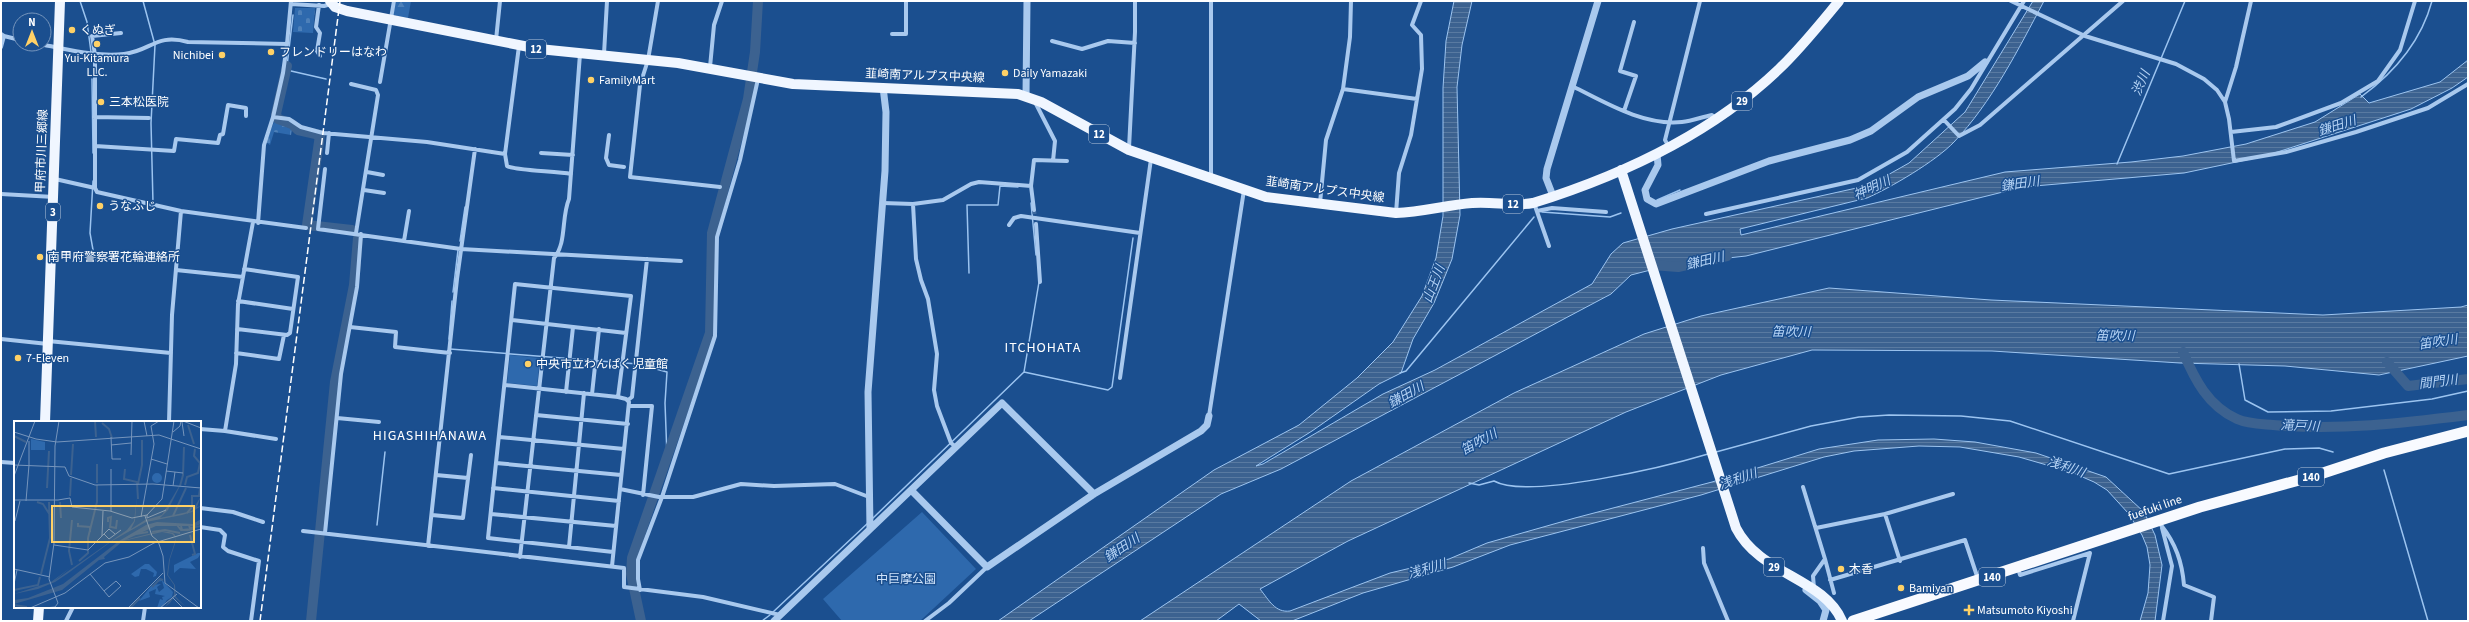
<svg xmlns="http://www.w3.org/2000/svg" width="2469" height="622" viewBox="0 0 2469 622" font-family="'Source Sans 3','Noto Sans JP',sans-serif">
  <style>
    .forest { fill: url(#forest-firs) }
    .cemetery { fill: url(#cemetery-stones) }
    .park { fill: #2e69ad }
    .water { fill: url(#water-rules); stroke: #9cc4f0 }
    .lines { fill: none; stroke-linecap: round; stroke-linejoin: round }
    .stream { stroke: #9cc4f0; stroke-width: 1.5 }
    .river { stroke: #3c6290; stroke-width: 10 }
    .minor-tunnel { stroke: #3d69a0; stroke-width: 4; stroke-dasharray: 4 2; stroke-linecap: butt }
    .minor { stroke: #a9c9ee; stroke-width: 4 }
    .tertiary { stroke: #a9c9ee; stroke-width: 7 }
    .primary { stroke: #f0f6ff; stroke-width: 10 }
    .trunk { stroke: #f8faff; stroke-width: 11 }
    .rail { stroke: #fff; stroke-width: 1.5; stroke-dasharray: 7 3; stroke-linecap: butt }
    .poi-dot { fill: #ffd166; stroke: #1b4f8f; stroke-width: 1.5 }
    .labels { text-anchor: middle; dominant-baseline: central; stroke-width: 3; stroke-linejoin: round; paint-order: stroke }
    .shield { fill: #1b4f8f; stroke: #bbcadd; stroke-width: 1 }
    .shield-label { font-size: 11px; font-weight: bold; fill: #fff }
    .poi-label { font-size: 12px; fill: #fff; stroke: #1b4f8f; text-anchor: start }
    .street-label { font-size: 12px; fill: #fff; stroke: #1b4f8f }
    .park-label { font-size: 12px; fill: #cfe3fa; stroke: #1b4f8f }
    .water-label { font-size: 13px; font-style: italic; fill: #b5d3f5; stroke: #1b4f8f }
    .quarter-label { font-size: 14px; letter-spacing: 1px; fill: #fff; stroke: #1b4f8f }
    .inset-river { fill: none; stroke: #3c6290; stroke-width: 2 }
    .inset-road { fill: none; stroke: #7695bc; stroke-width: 1 }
    .view { fill: #ffd166; fill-opacity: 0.15; stroke: #ffd166; stroke-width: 2 }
    .inset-edge { fill: none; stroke: #fff; stroke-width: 2 }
  </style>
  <defs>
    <pattern id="forest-firs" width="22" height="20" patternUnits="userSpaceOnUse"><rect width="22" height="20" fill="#2e69ad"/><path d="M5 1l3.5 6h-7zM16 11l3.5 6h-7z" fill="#4d80b9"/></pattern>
    <pattern id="cemetery-stones" width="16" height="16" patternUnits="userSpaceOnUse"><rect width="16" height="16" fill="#2e69ad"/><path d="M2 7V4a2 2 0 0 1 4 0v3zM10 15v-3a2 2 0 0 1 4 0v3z" fill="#4d80b9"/></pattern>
    <pattern id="water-rules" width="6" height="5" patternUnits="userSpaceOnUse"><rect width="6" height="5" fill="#3c6290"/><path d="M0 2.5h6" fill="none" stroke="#597aa1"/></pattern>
  </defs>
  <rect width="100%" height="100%" fill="#1b4f8f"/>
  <path class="forest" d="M396 1H411L408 18 393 15Z"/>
  <path class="cemetery" d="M295 8H315L313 33 293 32Z
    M274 122 292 129 291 135 274 132 270 145 266 142Z"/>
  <path class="park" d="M510 355 540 358 537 386 507 383Z
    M922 512 976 569 920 621H842L823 599Z"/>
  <path class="water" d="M1454 1H1472L1462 45 1457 87 1460 215 1452 259 1434 303 1413 339 1401 373 1379 384 1312 431 1256 466 1263 464 1383 394 1435 370 1592 284 1611 254 1623 243 1672 229 1870 185 1909 163 1965 112 2033 1H2044C2018 50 1992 102 1954 142 1936 161 1890 188 1867 198L1740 229 1741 235 2005 172 2131 162 2183 156 2246 144 2315 122 2360 94 2369 103 2440 82 2468 60V77L2452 88 2411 109 2265 156 2184 173 2023 187 1746 256 1674 264 1631 275 1611 294 1281 469 1221 494 1029 621H998L1214 470 1299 425 1357 378 1393 342 1422 296 1436 258 1443 216V88L1446 41Z
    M1829 288 1991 300 2323 315 2461 307 2468 305V356L2379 375 2285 366 2180 363 1992 351 1812 350 1721 375 1626 412 1348 541 1260 589C1269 600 1275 613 1290 611L1390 573 1449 559 1487 543 1575 518 1712 482 1819 449 1878 440 1934 439 1975 442 2036 453 2106 477 2144 512 2155 535 2162 565 2155 621H2140L2148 593 2150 565 2147 547 2142 535 2128 513 2107 490 2094 482 2071 472 2019 457 1960 447 1919 446 1854 451 1824 457 1701 495 1510 545 1453 567 1363 593 1292 621H1261L1239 604 1216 621H1140L1351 481 1514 393 1644 334 1701 316Z"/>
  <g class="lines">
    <path class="stream" d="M80 1 87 22 91 52
      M143 1 155 45 151 123 153 203
      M293 15 287 66 291 71 326 79
      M92 79 93 153
      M2361 97C2395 72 2421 42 2432 1
      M2117 164 2185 1
      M93 181 90 233 95 261
      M1657 200 1680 190
      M1031 203 1036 255
      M1542 212 1610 217 1621 213
      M460 241 465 207
      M969 273 967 205H998L1000 186 1018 187
      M453 292 458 250
      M449 339 452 301
      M450 349 638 364 667 372 665 403 667 456
      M2239 364 2245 400 2268 412 2331 411 2432 399 2468 391
      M1024 372 1108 390 1112 387 1133 238
      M1400 373 1406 371 1534 217
      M1716 452 1811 426 1859 417 1889 415 1961 416 2010 421 2169 474 2285 449 2319 448 2333 452
      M2384 470 2428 621
      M1469 483 1479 485 1494 481C1528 500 1668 466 1708 454
      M872 519 1024 372 1039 282
      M377 525 385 452
      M773 612 868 523
      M762 621 770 615"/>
    <path class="river" d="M287 66 276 114 278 119 292 124 298 130 320 135 307 225 352 230
      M1652 265 1678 267 1727 256
      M2183 352C2195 380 2208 406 2237 419 2248 424 2262 424 2273 425 2338 431 2404 423 2468 415
      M2387 362 2408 386 2468 379
      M311 621 335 382 354 285 358 238
      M641 621 631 574 632 558 710 333 712 233 748 99 755 52 758 1"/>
    <path class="minor-tunnel" d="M1034 210 1036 224"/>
    <path class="minor" d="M658 1 648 60 640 85 630 177 720 187
      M1211 1V177
      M2011 1 2085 36 2176 64 2204 79 2217 90 2225 102 2229 119 2234 161 2286 152 2356 132 2428 108 2468 84
      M291 4 324 6 331 4
      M319 5 316 27 320 33 317 51 320 56
      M121 33 92 36 95 55V188L97 192 181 211 306 228
      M1 34 4 36 1 47
      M892 34H906V1
      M4 36 20 40
      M496 40 500 1
      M1052 41 1082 49 1108 41 1135 43
      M39 44C67 49 95 57 124 54 151 51 156 33 188 42L287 44 283 73 273 117
      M287 44 291 1
      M519 46 505 154 507 166C515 171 557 171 571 174
      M604 54 607 1
      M710 67 714 25 722 1
      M380 82 394 1
      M351 84 376 90 378 95 356 233
      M1574 87C1606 103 1644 126 1682 122 1692 121 1702 117 1712 115L1716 118
      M1343 89 1417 99
      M1035 102 1055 141 1053 161
      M2225 102 2236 67 2251 1
      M1624 111 1636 76 1620 71 1634 22
      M94 117 149 118
      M1944 120 1959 136 1980 125 2123 1
      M2231 132 2276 127 2341 103 2378 81 2400 50 2415 1
      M609 135 606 158 609 165 624 167
      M95 146 174 151 176 139 218 143 220 135 223 134 228 105 246 108V116
      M1669 147 1665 140 1700 1
      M1129 148 1135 32V1
      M327 153 329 133
      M541 153 573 155
      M325 169 318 229 461 249 681 261
      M367 172 383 175
      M55 179 95 188
      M1031 186 1034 160 1067 161
      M364 190 384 193
      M1 194 54 197
      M883 203 913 204 916 259 921 280 928 299 937 354 934 390 937 406 951 443 956 447
      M1320 203 1326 140 1343 89 1350 37 1351 1
      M1534 203 1549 246
      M913 204 943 200 971 184 979 182 1031 186 1034 210
      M1537 211 1552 208 1606 212
      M1396 213 1399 173 1411 135 1422 69 1421 35 1412 25 1421 1
      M1706 214 1858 180 1907 152 1955 109 1971 89 2024 1
      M258 223 264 145 273 117 289 119 301 127 323 133 427 142 505 154
      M1036 224 1040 282
      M1009 225 1014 218 1021 216 1140 233
      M404 241 409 211
      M176 270 243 277
      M238 301 293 309
      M512 320 626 333
      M350 327 396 332 395 347 450 353
      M237 329 287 335 290 333 298 277 244 269
      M1 339 48 344
      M48 341 171 353
      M236 353 279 359 284 335
      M1120 378 1151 159
      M505 385 618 397 626 399 629 402 612 566
      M566 392 573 327
      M592 394 599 329
      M628 400 632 397 647 259
      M630 406H652L643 495
      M536 415 628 424
      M1209 416 1244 190
      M337 418 379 422
      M169 422 172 315 181 211
      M200 429 225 431 276 439
      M225 431 236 364 238 304 253 222
      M499 437 624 449
      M1 462 15 463
      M496 463 621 475
      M436 475 468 478
      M1803 487 1825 559
      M493 488 619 501
      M620 489 659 497H693L741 484 774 486 835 484 869 497
      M200 508 233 512 263 522
      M491 514 616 526
      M1885 514 1900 561
      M432 515 463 518 471 455
      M2161 525C2176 544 2182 562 2184 585L2214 597 2211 621
      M200 527 220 530 225 535 223 547 228 551 259 561 251 621
      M1816 528 1885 514 1953 494
      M2162 528 2172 566 2163 621
      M303 531 624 568V587L703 597 780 615
      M325 533 341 374 357 287 361 234
      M428 546 457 279 475 149
      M569 547 584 393
      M1703 548 1704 563 1728 621
      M613 552 488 538 515 284 631 296 618 397
      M520 557 554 258C567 243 561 218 569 199L580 54
      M2018 568 2020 575 2090 553 2073 621
      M1830 580 1965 540 1978 579
      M1814 588 1813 576 1825 559 1834 593
      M640 590 638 579V560L662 497 715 336 717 237 740 160 758 79
      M66 621 73 607
      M143 621 145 607
      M925 621 949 603 987 567"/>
    <path class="tertiary" d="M1026 96 1027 1
      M1657 154 1658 165 1645 190 1647 199 1656 204 1769 161 1850 140 1871 131 1918 97 1968 76 1985 62
      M1553 196 1546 178 1547 169 1598 1
      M911 490 987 567 1094 494 1201 431 1207 425 1209 416
      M870 529 868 392 885 171 886 112 883 87
      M1806 590 1820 601 1826 610 1823 621
      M774 621 1002 403 1094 494"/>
    <path class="primary" d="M330 1 335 7 347 11 539 49 678 63 793 84 1018 94 1041 102 1129 150 1266 197 1396 213C1422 212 1447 205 1472 203 1493 201 1513 207 1533 203 1623 175 1711 134 1779 69 1801 48 1820 24 1839 1
      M1621 170 1736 528C1760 575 1824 578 1842 621
      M45 422 60 1
      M38 621 39 607"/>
    <path class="trunk" d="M1853 621 2200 507 2314 476 2384 453 2468 431"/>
    <path class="rail" d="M260 621 340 1"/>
  </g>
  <g class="poi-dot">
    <circle cx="72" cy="30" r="4"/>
    <circle cx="97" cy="44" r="4"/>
    <circle cx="271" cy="52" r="4"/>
    <circle cx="222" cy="55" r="4"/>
    <circle cx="1005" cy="73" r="4"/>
    <circle cx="591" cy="80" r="4"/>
    <circle cx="101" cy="102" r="4"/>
    <circle cx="100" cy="206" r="4"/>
    <circle cx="40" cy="257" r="4"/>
    <circle cx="18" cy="358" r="4"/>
    <circle cx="528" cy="364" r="4"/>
    <circle cx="1841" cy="569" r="4"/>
    <circle cx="1901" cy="588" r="4"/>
    <path d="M1967 604h4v4h4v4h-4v4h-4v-4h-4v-4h4z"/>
  </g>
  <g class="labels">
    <g class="shield">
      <rect x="526" y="40" width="20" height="18" rx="3"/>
      <rect x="1732" y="92" width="20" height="18" rx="3"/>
      <rect x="1089" y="125" width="20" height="18" rx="3"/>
      <rect x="1503" y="195" width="20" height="18" rx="3"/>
      <rect x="46" y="203" width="14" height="18" rx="3"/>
      <rect x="2298" y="468" width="26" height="18" rx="3"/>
      <rect x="1764" y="558" width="20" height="18" rx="3"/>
      <rect x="1979" y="568" width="26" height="18" rx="3"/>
    </g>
    <g class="shield-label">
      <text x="536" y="49">12</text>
      <text x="1742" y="101">29</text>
      <text x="1099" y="134">12</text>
      <text x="1513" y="204">12</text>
      <text x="53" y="212">3</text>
      <text x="2311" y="477">140</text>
      <text x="1774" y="567">29</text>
      <text x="1992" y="577">140</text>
    </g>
    <g class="poi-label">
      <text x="80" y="30">くぬぎ</text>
      <text x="279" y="52">フレンドリーはなわ</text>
      <text x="214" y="55" text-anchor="end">Nichibei</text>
      <text x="97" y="58" text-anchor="middle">Yui-Kitamura<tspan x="97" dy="14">LLC.</tspan></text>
      <text x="1013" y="73">Daily Yamazaki</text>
      <text x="599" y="80">FamilyMart</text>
      <text x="109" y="102">三本松医院</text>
      <text x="108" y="206">うなふじ</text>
      <text x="48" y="257">南甲府警察署花輪連絡所</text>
      <text x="26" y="358">7-Eleven</text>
      <text x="536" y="364">中央市立わんぱく児童館</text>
      <text x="1849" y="569">木香</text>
      <text x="1909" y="588">Bamiyan</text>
      <text x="1977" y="610">Matsumoto Kiyoshi</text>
    </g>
    <g class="street-label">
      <text transform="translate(925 76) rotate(2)">韮崎南アルプス中央線</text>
      <text transform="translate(42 151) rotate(-88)">甲府市川三郷線</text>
      <text transform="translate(1325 190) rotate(8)">韮崎南アルプス中央線</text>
      <text transform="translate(2155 508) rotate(-19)">fuefuki line</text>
    </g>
    <g class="park-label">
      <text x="906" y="579">中巨摩公園</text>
    </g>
    <g class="water-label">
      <text transform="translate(2141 83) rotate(-67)">渋川</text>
      <text transform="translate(2337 126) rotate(-18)">鎌田川</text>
      <text transform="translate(2020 184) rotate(-8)">鎌田川</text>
      <text transform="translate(1872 188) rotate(-25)">神明川</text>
      <text transform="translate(1705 261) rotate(-13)">鎌田川</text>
      <text transform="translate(1434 284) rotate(-69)">山王川</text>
      <text transform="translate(1791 332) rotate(1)">笛吹川</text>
      <text transform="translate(2115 336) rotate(1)">笛吹川</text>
      <text transform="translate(2438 342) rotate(-8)">笛吹川</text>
      <text transform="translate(2438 382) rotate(-7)">間門川</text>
      <text transform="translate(1406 395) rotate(-29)">鎌田川</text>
      <text transform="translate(2300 426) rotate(2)">滝戸川</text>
      <text transform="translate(1479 442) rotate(-28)">笛吹川</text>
      <text transform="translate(2066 467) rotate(19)">浅利川</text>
      <text transform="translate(1738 479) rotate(-19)">浅利川</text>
      <text transform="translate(1122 548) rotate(-34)">鎌田川</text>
      <text transform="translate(1427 569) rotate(-16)">浅利川</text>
    </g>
    <g class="quarter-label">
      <text x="1043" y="348">ITCHOHATA</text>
      <text x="430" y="436">HIGASHIHANAWA</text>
    </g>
  </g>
  <g transform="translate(14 421)">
    <rect width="187" height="187" fill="#1b4f8f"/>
    <path d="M184 132H187L184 137 176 141 182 148 166 147 160 152V144ZM131 143H135L143 151 142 155 139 156 140 152 132 148H127L125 155 121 156 117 153ZM146 157 159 171 158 176 153 179 148 187H143L146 178 149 179 148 176 151 175 141 173 142 168 135 171 136 176 125 180 138 164 147 163 143 166 145 171 150 167 148 160 142 161Z" fill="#2e69ad"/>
    <path d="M17 18 31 21V29H17ZM138 57a5 5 0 1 1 10 0a5 5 0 1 1-10 0Z" fill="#2e69ad"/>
    <path d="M167 62 165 67 154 89 146 97 178 90 187 75 183 86 187 85 178 91 168 94 132 101 98 120 53 153 41 161 24 168 0 173 37 161 56 147 40 160 113 109 120 100 123 75 121 100 117 108 131 99 148 94ZM187 98V103L182 105H142L111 119 146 110 155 111 159 112 161 114 162 120 156 138 154 154 161 164 162 176 172 186 160 176 156 182 151 186 160 174V164L153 154 155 139 162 117 158 113 148 111 109 120 90 136 91 138 85 139 48 169 0 183V179L14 177 49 163 105 120 132 104 143 101 179 103Z" fill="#3c6290"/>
    <path class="inset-river" d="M81 0 82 16M88 2 95 8 98 17M174 4 180 23M0 15 12 21M83 43V62M111 48 110 58 123 61 124 78M57 54 59 23M124 63 128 44V19M171 64 173 56 184 52 186 42 180 35 181 28M166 65 169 54 170 26M33 67 35 30M56 75 57 57M23 81 29 83 36 94M46 81 47 97M173 92 178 86V75H185L186 68M159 95 172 67M94 101V97L97 96 96 107M64 102V105L76 106V111M163 104 167 109H176M167 105 168 109 179 108M175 105 176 107 187 105M97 106 102 107 103 99M138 111 151 109 166 112M122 113 134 111M176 114 181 133 178 134M65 140 74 132V117L83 81V64M58 144 55 130 58 99M27 153 36 117 35 81M138 166 146 158 149 159M0 169 24 164 26 156M0 184 13 186M116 187 126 177"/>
    <path class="inset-road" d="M130 0 133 15M169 0 187 7M168 1 170 15M0 11 22 18 43 21 145 14 187 28M159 11 166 5 167 0M97 16 98 38H107M97 24 117 22M117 34 118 0M137 38 153 43M0 44 51 46 55 55 81 64 139 63 187 67M15 44V20M97 48V90M152 50 169 52M0 55 21 0M159 65 161 51M0 79H44L56 77 58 86 96 90 118 97 133 94 148 78 160 0M12 80 15 44M133 94V97L152 89M131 95 138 115 144 120 149 135 151 162 185 187M127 96 140 23 137 5 145 0M1 100 6 80M90 113 95 118 107 109M88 115 89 90M40 124 74 129 95 108 101 113M0 148 36 156M76 153 95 176 107 165 102 160 90 170M0 163 3 149M158 176 169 187M16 187 51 172 91 142 115 136 140 122 187 108M30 187 41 186 44 182 35 158 40 122 41 25 45 0M114 187 149 152M146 187 163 173"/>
    <path class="view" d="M38 85H180V121H38Z"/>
    <rect width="187" height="187" class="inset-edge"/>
  </g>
  <rect width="2469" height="622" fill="none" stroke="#ffffff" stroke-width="4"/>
  <g transform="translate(32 32)"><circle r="19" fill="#1b4f8f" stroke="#7695bc"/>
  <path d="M0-3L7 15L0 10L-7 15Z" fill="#ffd166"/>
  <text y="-6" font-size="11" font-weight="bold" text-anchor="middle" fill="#ffffff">N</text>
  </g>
</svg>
